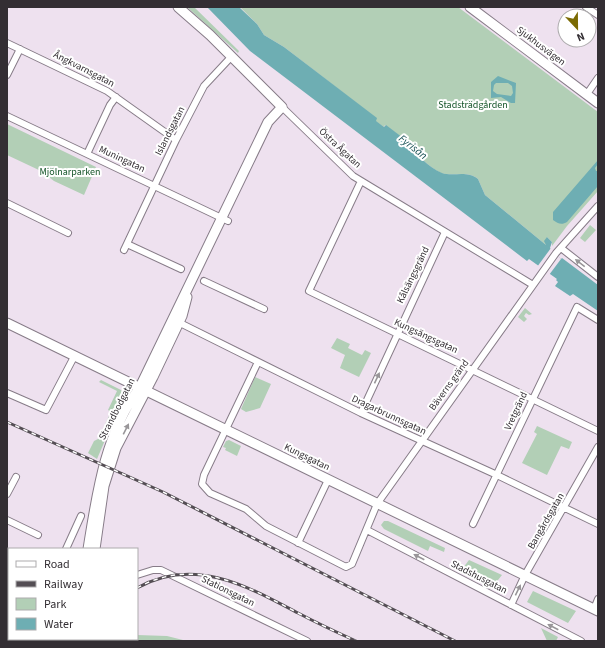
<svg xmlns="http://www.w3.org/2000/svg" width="605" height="648" viewBox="0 0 605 648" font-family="'Source Sans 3',sans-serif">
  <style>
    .green { fill: #b2cfb6 }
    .water { fill: #6eaeb3; fill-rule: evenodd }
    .pier { fill: #eee1ef }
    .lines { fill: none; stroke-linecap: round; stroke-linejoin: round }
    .street-casing { stroke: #877c88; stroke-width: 8 }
    .secondary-casing { stroke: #877c88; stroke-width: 11 }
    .street { stroke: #fff; stroke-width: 6 }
    .secondary { stroke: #fff; stroke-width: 9 }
    .rail-casing { stroke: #544e54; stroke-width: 3 }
    .rail { stroke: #fff; stroke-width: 1.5; stroke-dasharray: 4.5; stroke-linecap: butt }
    .oneway { fill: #999699 }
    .labels { text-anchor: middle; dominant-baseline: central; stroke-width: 4; stroke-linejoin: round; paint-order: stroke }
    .street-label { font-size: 10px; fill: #332e33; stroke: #fff }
    .park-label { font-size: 10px; fill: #145428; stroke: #fff }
    .water-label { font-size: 11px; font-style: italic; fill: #124c50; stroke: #fff }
  </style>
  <rect width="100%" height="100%" fill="#eee1ef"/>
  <path class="green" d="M187 7H194L239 51 238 53Z
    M240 7H458L598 112V191L567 226 552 246V242L547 237 546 245 485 195 478 179C467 170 453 177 441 173 435 170 428 165 423 160V153L385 125 384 127 375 121 376 118 284 47 264 35 257 24Z
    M7 124 96 167 84 195 54 181 41 171 7 155Z
    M590 225 596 230 585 242 580 238Z
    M525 308 532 314 529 315 526 313 524 316 527 319 524 322 518 317Z
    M337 338 350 344 348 348 362 355 365 350 371 353 359 377 340 368 345 355 331 348Z
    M255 377 271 384 260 408 246 412 241 409Z
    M101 380 121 390 124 396 97 459 88 453 94 441 98 439 111 412 108 410 117 391 99 382Z
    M537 426 572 442 569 449 561 446 547 475 522 463 537 434 534 432Z
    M229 440 241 446 237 456 225 450 226 448 223 447 226 441Z
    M384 521H388L445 548 444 552 430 546 428 551 384 529 381 525Z
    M469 560 502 575 494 585 463 568Z
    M533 591 576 611 568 623 527 602Z
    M541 628 558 637 556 641H547Z
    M7 632H9V639H74L73 641H7Z
    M137 635 167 636 187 641H99L100 639H137Z"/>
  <path class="water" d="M207 7H239L257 24 264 35 284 47 377 118 376 121 384 127 386 125 423 153 422 156 424 158 423 160C428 165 435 170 442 173 453 177 467 170 478 179L485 195 546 245 544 241 547 237 552 242 550 248 561 259 562 258 598 285V311L573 294 570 296 555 286 558 282 556 280 557 279 529 259 527 261 250 51Z
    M498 76 516 83 515 103H511L501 97 491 98V82ZM496 83H508L512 86 513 93 511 96 497 94 493 91 494 85Z
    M598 160V164L595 168 596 171H598V186L567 222C562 225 558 224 553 220V212Z"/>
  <path class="pier" d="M551 248 561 259 549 275 537 267Z"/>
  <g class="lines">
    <g class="street-casing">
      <path id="street" d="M586 7 598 15
        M7 43 107 91 176 140
        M7 75 20 49
        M587 94 598 78
        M282 107 353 176 533 285
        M7 116 228 221
        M87 154 110 105 116 97
        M361 181 309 291 598 431
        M7 203 68 233
        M127 244 181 269
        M561 248 598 277
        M124 250 176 140 204 86 232 56
        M204 281 264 309
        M176 321 361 413 497 475 598 524
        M258 362 204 475 202 484 210 493 246 509 266 526 346 567 352 564 377 504 556 253 598 206
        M7 393 46 410 75 355
        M361 413 445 232
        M7 494 16 477
        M7 520 38 535
        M473 524 577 307 598 320
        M367 530 581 641
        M298 543 328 480
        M66 549 81 516
        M137 575 153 570H161L307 641
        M511 605 525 575 598 447
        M594 609 598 599
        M7 626 8 629"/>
    </g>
    <g class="secondary-casing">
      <path id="secondary" d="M470 7 598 103
        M7 323 598 611
        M88 549C97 493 105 434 140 387L268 122 282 107 210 35 178 7
        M95 549 104 486 116 448 153 377 182 316 187 297
        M80 641V639
        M87 641V639"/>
    </g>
    <use href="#street" class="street"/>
    <use href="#secondary" class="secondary"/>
    <g class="rail-casing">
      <path id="rail" d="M7 422 163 492 455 641
        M137 588C194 556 247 586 298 613 317 623 336 632 356 641
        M64 641 67 639"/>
    </g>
    <use href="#rail" class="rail"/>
  </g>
  <defs><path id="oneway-solid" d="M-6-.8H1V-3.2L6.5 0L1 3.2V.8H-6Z"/></defs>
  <g class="oneway">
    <use href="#oneway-solid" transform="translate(580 263) rotate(-142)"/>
    <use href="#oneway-solid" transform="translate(377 378) rotate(-65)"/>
    <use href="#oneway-solid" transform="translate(126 429) rotate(-63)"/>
    <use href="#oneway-solid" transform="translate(419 557) rotate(-153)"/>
    <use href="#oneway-solid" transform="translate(518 590) rotate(-64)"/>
    <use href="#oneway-solid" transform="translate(553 627) rotate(-153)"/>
  </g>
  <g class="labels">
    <g class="street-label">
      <text transform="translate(541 46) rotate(37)">Sjukhusvägen</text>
      <text transform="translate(84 69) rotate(27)">Ångkvarnsgatan</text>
      <text transform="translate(170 131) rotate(-63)">Islandsgatan</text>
      <text transform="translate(340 148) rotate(43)">Östra Ågatan</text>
      <text transform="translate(122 159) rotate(25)">Muningatan</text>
      <text transform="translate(413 275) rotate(-64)">Kålsängsgränd</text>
      <text transform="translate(426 336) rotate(25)">Kungsängsgatan</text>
      <text transform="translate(449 385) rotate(-54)">Bäverns gränd</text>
      <text transform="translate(117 409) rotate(-63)">Strandbodgatan</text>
      <text transform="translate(516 411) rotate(-65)">Vretgränd</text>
      <text transform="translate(389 415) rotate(25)">Dragarbrunnsgatan</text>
      <text transform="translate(307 457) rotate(26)">Kungsgatan</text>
      <text transform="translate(546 521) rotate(-60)">Bangårdsgatan</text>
      <text transform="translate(479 577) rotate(27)">Stadshusgatan</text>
      <text transform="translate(228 591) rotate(26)">Stationsgatan</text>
    </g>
    <g class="park-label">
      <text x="473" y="105">Stadsträdgården</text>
      <text x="70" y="172">Mjölnarparken</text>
    </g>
    <g class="water-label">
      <text transform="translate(413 147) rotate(38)">Fyrisån</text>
    </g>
  </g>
  <rect width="605" height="648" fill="none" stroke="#332e33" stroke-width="16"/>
  <rect x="8" y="548" width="130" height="92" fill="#ffffff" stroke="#adabad"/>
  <rect x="16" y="561" width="20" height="6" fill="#ffffff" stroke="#adabad"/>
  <text x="44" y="568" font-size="12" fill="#332e33">Road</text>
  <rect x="16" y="581" width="20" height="6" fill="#544e54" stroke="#adabad"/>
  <text x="44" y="588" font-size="12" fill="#332e33">Railway</text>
  <rect x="16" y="598" width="20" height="12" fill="#b2cfb6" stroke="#adabad"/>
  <text x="44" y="608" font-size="12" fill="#332e33">Park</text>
  <rect x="16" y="618" width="20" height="12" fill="#6eaeb3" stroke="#adabad"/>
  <text x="44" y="628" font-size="12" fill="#332e33">Water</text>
  <g transform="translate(577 28) rotate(158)"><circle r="19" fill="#ffffff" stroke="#adabad"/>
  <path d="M0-3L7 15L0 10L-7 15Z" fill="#7b6b03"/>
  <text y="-6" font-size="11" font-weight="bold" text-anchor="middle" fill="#332e33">N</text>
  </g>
</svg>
